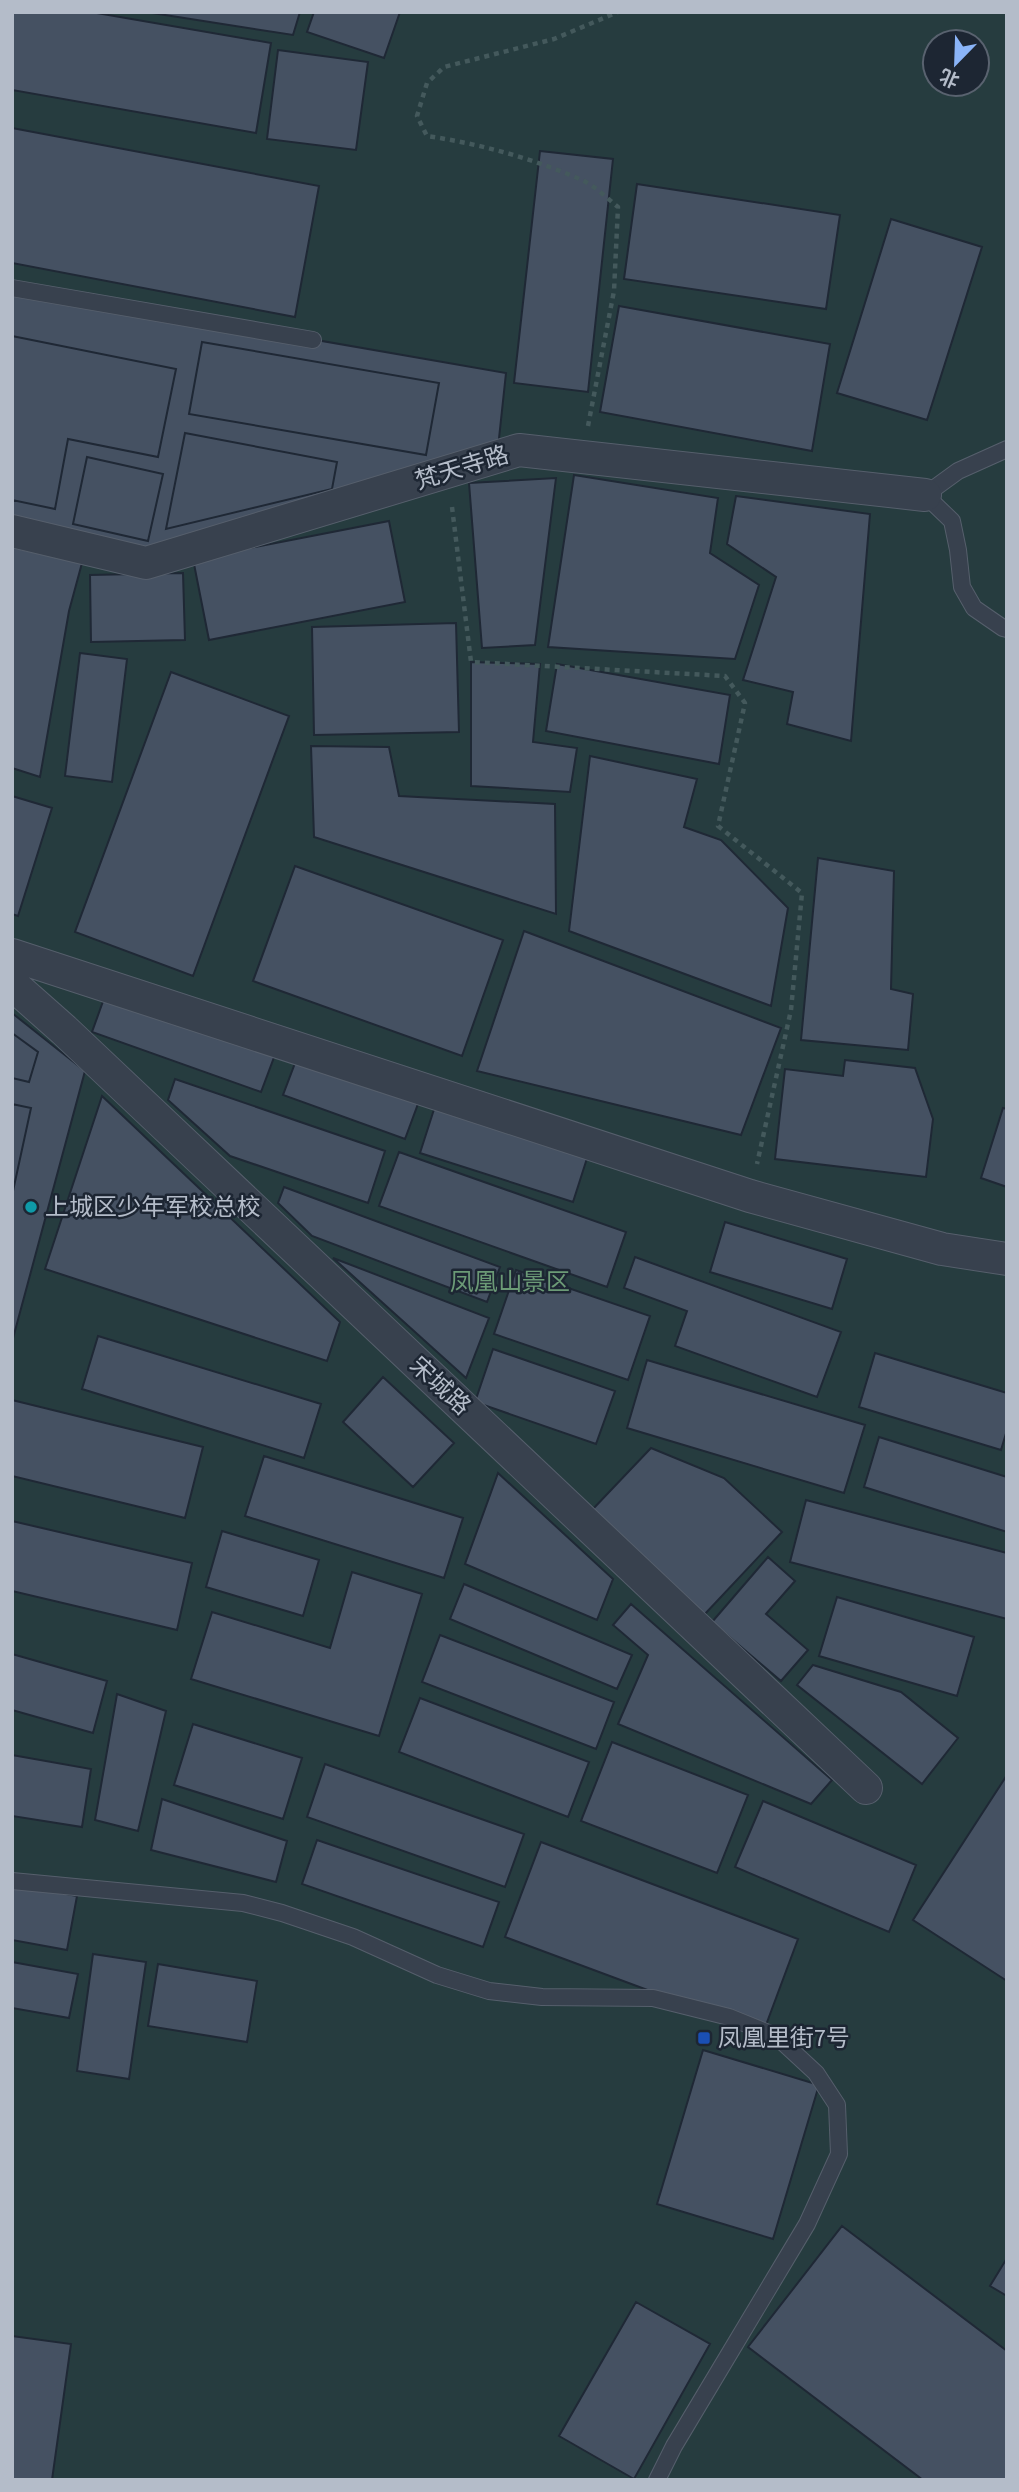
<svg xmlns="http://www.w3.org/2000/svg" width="1019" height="2492" viewBox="0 0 1019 2492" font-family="'Source Sans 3','Noto Sans SC',sans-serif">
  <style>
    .green { fill: #263c3f; fill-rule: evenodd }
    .building { fill: #455162; stroke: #1f2835; stroke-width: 2 }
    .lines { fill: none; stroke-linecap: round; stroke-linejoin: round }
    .service-casing { stroke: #565f6c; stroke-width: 18 }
    .minor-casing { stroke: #565f6c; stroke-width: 34 }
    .path { stroke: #44595c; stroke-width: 4.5; stroke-dasharray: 5 5; stroke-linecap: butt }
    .service { stroke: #38414e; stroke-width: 16 }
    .minor { stroke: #38414e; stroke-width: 32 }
    .culture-dot { fill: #0f9aa8; stroke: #1d2633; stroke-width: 2.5 }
    .transit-dot { fill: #1a4fb4; stroke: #1d2633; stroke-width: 2.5 }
    .labels { text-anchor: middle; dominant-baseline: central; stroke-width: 5; stroke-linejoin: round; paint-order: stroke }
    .street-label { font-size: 24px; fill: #b4bcc9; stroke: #1d2633 }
    .poi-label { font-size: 24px; fill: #b4bcc9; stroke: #1d2633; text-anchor: start }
    .park-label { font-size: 24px; fill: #6b9a76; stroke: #1d2633 }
  </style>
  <rect width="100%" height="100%" fill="#242f3e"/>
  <path class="green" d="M12 12H1007V2480H12ZM935 42H977V84H935Z"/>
  <path class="building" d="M12 12H91L271 43 256 133 12 90Z
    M146 12H300L293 35Z
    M314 12H400L384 58 307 32Z
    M278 50 368 62 356 150 267 139Z
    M12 128 319 186 295 317 12 263Z
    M540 151 613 159 588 392 514 383Z
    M637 184 840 215 826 309 624 279Z
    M891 219 982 247 927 420 837 393Z
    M12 287 506 373 497 457 146 563 12 531Z
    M619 306 830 344 812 451 600 412Z
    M12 336 176 369 158 457 68 439 55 509 12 500Z
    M202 342 439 383 426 455 189 414Z
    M185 433 337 462 332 489 166 529Z
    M87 457 163 474 148 541 73 524Z
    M574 475 718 498 710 553 759 585 735 659 548 647Z
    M556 478 535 645 482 648 469 483Z
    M736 496 870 514 851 741 787 724 793 692 743 680 776 577 727 544Z
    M389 521 405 602 209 640 193 559Z
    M12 547 82 563 69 611 40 777 12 768Z
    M183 573 185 640 91 642 90 575Z
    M456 623 459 732 314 735 312 627Z
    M80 653 127 659 112 782 65 776Z
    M471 662 540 664 533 742 577 748 570 792 471 786Z
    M557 664 730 695 719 764 546 731Z
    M171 672 289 716 193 976 75 932Z
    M311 746 389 747 399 796 555 804 556 914 314 837Z
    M590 756 697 779 684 827 721 840 788 908 771 1006 569 931Z
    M12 796 52 808 18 916 12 914Z
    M818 858 894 871 891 989 913 994 908 1050 801 1040Z
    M295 866 503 940 462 1056 253 981Z
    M524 931 781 1028 741 1135 477 1071Z
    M106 993 276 1052 261 1092 92 1032Z
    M12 1013 85 1071 12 1342Z
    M12 1033 38 1052 29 1082 12 1078Z
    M300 1050 422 1093 405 1139 283 1095Z
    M845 1060 915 1068 933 1119 926 1177 775 1159 785 1069 843 1076Z
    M175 1079 385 1151 368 1203 230 1156 168 1100Z
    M102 1096 340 1322 327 1361 45 1269Z
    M437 1100 590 1149 573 1202 420 1153Z
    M12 1104 31 1108 13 1191H12Z
    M1003 1108 1007 1109V1187L981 1178Z
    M399 1152 626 1232 607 1287 379 1206Z
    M284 1187 500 1267 487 1302 312 1236 278 1203Z
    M725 1222 847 1259 832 1309 710 1272Z
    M635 1257 841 1332 817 1397 675 1346 687 1311 624 1288Z
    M333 1258 489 1318 466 1378Z
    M516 1270 650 1316 628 1380 494 1334Z
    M98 1336 321 1404 304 1458 82 1389Z
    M493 1349 615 1391 596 1444 475 1402Z
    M875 1353 1007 1393V1430L1001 1450 859 1407Z
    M647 1360 865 1425 844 1493 627 1428Z
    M383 1377 454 1443 413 1487 343 1422Z
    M12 1400 203 1447 185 1518 12 1476Z
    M879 1437 1007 1477V1532L864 1487Z
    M651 1448 724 1478 782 1532 703 1616 592 1510Z
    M264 1456 463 1518 444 1578 245 1516Z
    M498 1473 613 1579 597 1620 465 1564Z
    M806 1500 1007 1553V1619L790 1562Z
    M12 1521 192 1563 177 1630 12 1591Z
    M222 1531 319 1560 303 1616 206 1587Z
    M768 1557 795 1581 766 1614 808 1650 781 1681 712 1622Z
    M352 1572 422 1594 379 1736 191 1679 212 1612 330 1648Z
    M464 1584 632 1655 617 1689 450 1619Z
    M837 1597 974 1637 957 1696 819 1656Z
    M631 1604 832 1780 811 1804 618 1724 648 1655 613 1625Z
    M440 1635 614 1702 596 1749 422 1682Z
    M12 1654 107 1681 93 1733 12 1710Z
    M813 1665 901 1692 958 1738 922 1784 797 1685Z
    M117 1694 166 1711 138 1831 95 1820Z
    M420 1698 589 1762 568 1817 399 1752Z
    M193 1724 302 1758 283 1819 174 1785Z
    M612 1742 748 1795 717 1873 581 1821Z
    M12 1755 91 1769 82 1827 12 1816Z
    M325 1764 524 1834 505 1887 307 1817Z
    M1007 1775V1981L913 1920Z
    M162 1799 287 1841 276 1882 151 1850Z
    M763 1801 916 1865 889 1932 735 1867Z
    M317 1840 499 1902 483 1947 302 1884Z
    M541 1842 798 1939 763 2033 505 1937Z
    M12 1884 77 1896 67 1950 12 1940Z
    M93 1954 146 1962 129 2079 77 2071Z
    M12 1962 78 1974 69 2018 12 2008Z
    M158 1964 257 1981 247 2042 148 2026Z
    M703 2050 819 2085 773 2239 657 2204Z
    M842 2226 1007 2351V2480H923L748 2347Z
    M1007 2258V2296L990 2286Z
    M636 2302 710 2344 634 2479 559 2436Z
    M12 2336 71 2344 52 2480H12Z"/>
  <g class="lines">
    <g class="service-casing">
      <path id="service" d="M12 288 313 340
        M1007 449 958 471 925 495 952 521 958 550 962 587 974 608 1003 628 1007 629
        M12 1881 243 1903 282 1913 353 1937 437 1975 489 1991 542 1997 653 1998 729 2017 776 2036 816 2073 837 2105 839 2154 807 2224 674 2446 657 2480"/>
    </g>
    <g class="minor-casing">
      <path id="minor" d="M12 531 146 563 519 450 925 495
        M12 955 750 1196 942 1249 1007 1259
        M12 984 64 1030 866 1788"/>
    </g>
    <path class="path" d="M588 426 614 291 618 207C608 199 596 187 584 181 535 159 481 144 427 136L417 116 427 83 444 67 554 39 618 12
      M452 507 471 662 725 676 745 703 718 826 802 893 791 1010 757 1164"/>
    <use href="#service" class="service"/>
    <use href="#minor" class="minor"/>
  </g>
  <circle class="culture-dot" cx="31" cy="1207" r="7"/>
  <rect class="transit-dot" x="697" y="2031" width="14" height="14" rx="3.5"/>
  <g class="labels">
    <g class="street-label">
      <text transform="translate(462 468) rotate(-17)">梵天寺路</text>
      <text transform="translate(440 1386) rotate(43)">宋城路</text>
    </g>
    <g class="poi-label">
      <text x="45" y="1207">上城区少年军校总校</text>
      <text x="718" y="2038">凤凰里街7号</text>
    </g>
    <g class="park-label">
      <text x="510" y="1282">凤凰山景区</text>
    </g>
  </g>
  <rect width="1019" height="2492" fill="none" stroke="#b4bcc9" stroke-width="28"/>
  <g transform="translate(956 63) rotate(203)"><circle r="33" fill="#1d2633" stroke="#59626f" stroke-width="2"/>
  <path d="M0-5L12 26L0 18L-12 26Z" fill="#8ab4f8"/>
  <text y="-10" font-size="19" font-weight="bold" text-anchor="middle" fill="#b4bcc9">北</text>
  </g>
</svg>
